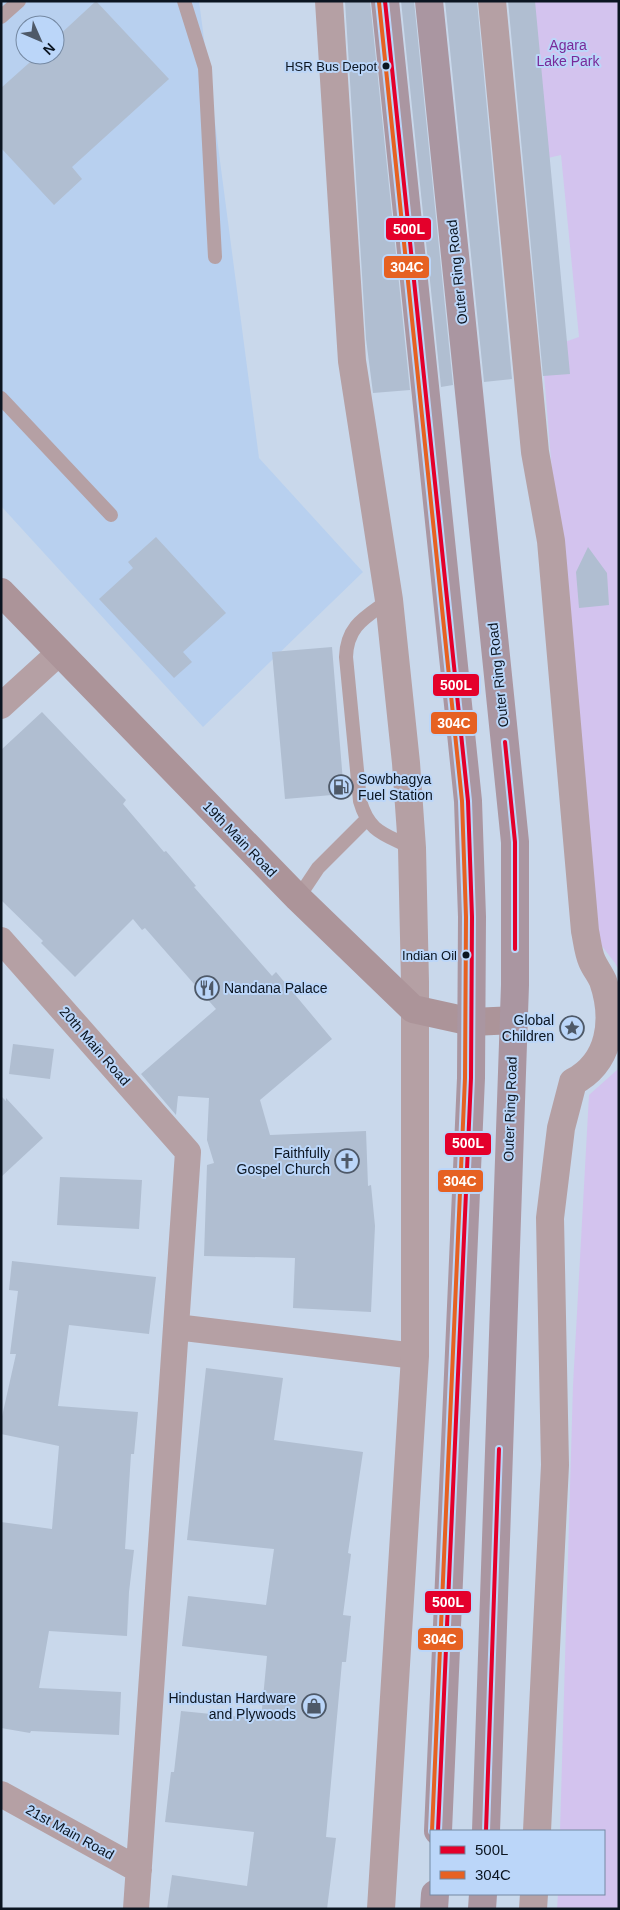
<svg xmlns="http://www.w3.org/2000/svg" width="620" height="1910" viewBox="0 0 620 1910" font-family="Arial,sans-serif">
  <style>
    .built { fill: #b8d0ef; fill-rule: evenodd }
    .green { fill: #d3c3ee }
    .building { fill: #b0bed1 }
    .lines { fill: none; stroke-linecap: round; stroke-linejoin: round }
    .service { stroke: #b5a0a4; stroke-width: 14 }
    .minor { stroke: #b5a0a4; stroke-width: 26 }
    .tertiary { stroke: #b5a0a4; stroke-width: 28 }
    .secondary { stroke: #ac9499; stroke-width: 28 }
    .trunk { stroke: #aa96a1; stroke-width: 28 }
    .bus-1-casing { stroke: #bbd6f9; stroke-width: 8 }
    .bus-2-casing { stroke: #bbd6f9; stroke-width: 8 }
    .bus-1 { stroke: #e4002b; stroke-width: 4 }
    .bus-2 { stroke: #e66122; stroke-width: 4 }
    .bus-dot { fill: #0b1521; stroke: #bbd6f9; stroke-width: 2 }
    .labels { text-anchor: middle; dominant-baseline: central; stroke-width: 4; stroke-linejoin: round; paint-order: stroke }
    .bus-label { font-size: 13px; fill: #0b1521; stroke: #bbd6f9; text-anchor: end }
    .park-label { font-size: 14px; fill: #792999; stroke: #bbd6f9 }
    .street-label { font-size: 14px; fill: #0b1521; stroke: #bbd6f9 }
    .poi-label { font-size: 14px; fill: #0b1521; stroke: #bbd6f9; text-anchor: end }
    .line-badge { stroke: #bbd6f9; stroke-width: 2 }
    .badge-label { font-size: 14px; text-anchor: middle; font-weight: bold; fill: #fff }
  </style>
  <rect width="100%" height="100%" fill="#c9d8eb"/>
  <path class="built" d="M1 1H199L259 458 363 572 203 727 1 506ZM25 25H55V55H25Z"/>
  <path class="green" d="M512 1H619V970L615 963 595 937 580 812 542 350 579 337 561 155 526 163Z
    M619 1065V1909H557L558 1894H604V1831H560L573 1385 589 1095 617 1070Z"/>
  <path class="building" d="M96 1 169 79 72 167 82 179 54 205 1 148V88L38 55H55V39Z
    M345 1H370L410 390 373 393 366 339Z
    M401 1H414L453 385 441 387Z
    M445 1H477L512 379 484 382Z
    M508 1H535L570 374 543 376Z
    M156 537 226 613 183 652 192 662 174 678 99 599 133 568 128 562Z
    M588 547 607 573 609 605 579 608 576 572Z
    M332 647 344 794 285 799 272 652Z
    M42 712 126 800 123 804 164 852 166 851 196 886 194 887 272 976 276 972 332 1039 260 1100 270 1135 366 1131 368 1186 371 1185 375 1226 371 1312 293 1308 295 1258 204 1256 207 1165 214 1163 207 1140 209 1098 178 1096 176 1115 141 1074 216 1009 145 928 142 930 133 919 75 977 41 943 43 941 1 900V750Z
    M13 1044 54 1049 50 1079 9 1074Z
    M1 1096 6 1101V1098L43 1138 1 1177Z
    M60 1177 142 1180 139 1229 57 1225Z
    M12 1261 156 1277 149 1334 69 1325 58 1406 138 1412 134 1454H131L125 1549 134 1550 129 1592 127 1636 49 1631 39 1688 121 1692 119 1735 31 1731 30 1733 1 1728V1522L52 1529 59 1446 1 1434V1421L16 1354H10L18 1291 9 1290Z
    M206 1368 283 1378 274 1440 363 1452 348 1553 351 1554 343 1615 351 1616 346 1662H342L326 1837 336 1838 327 1909H167L172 1875 247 1886 254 1832 165 1822 171 1772H174L181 1711 261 1719 267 1656 182 1646 188 1596 266 1605 274 1549 187 1540Z"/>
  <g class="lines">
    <path class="service" d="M184 1 205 68 215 257
      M1 17 19 1
      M1 398 111 515
      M389 600C366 617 347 625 346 657L360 801C369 833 385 834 412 848
      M298 898 318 868 367 819"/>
    <path class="minor" d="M1 706 59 653
      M1 940 188 1152 136 1909
      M176 1327 415 1356
      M1 1794 139 1870"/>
    <path class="tertiary" d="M329 1 352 361 389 600 406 763 412 848 415 982V1356L381 1909
      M492 1 535 452 551 541 585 931C587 940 588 952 592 961 595 968 600 974 603 981 616 1019 611 1062 573 1082L561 1128 550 1218 555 1465 537 1831
      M533 1909 534 1894"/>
    <path class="secondary" d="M1 592 298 898 413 1009 472 1022 513 1020"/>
    <path class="trunk" d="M385 1 468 801 472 917 471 1078 438 1831
      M429 1 515 842V985L486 1831
      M434 1909 435 1894
      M482 1909 483 1894"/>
    <g class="bus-1-casing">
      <path id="bus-1" d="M385 1 468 801 472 917 471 1078 438 1831
        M505 742 515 842V949
        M486 1831 499 1449"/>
    </g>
    <g class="bus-2-casing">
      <path id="bus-2" d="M379 2 462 801 466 917 465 1078 432 1831"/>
    </g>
    <use href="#bus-1" class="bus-1"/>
    <use href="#bus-2" class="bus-2"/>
  </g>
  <defs>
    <g id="fuel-ring" transform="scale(1.25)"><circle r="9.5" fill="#bbd6f9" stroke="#4e5968" stroke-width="1.5"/><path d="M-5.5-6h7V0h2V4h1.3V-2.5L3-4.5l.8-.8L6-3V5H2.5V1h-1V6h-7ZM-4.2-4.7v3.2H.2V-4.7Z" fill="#4e5968"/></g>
    <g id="restaurant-ring" transform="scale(1.25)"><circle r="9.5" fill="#bbd6f9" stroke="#4e5968" stroke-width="1.5"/><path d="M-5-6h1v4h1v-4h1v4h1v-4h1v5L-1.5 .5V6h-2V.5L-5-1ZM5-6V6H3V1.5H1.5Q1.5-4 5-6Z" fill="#4e5968"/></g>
    <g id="sight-ring" transform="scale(1.25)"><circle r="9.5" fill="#bbd6f9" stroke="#4e5968" stroke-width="1.5"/><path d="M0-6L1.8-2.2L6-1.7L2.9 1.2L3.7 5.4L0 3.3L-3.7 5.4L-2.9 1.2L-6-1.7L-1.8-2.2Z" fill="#4e5968"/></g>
    <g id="church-ring" transform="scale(1.25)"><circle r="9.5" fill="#bbd6f9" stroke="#4e5968" stroke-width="1.5"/><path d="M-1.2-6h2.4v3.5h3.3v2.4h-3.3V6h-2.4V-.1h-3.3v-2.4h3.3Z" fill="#4e5968"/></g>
    <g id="shop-ring" transform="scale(1.25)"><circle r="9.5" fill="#bbd6f9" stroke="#4e5968" stroke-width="1.5"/><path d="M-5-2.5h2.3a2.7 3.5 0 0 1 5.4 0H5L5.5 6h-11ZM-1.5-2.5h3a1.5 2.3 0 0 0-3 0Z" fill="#4e5968"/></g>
  </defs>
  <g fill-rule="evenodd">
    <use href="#fuel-ring" x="341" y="787"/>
    <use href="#restaurant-ring" x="207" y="988"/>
    <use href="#sight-ring" x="572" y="1028"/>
    <use href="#church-ring" x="347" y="1161"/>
    <use href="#shop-ring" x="314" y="1706"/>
  </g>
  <g class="bus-dot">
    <circle cx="386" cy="66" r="4.5"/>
    <circle cx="466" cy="955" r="4.5"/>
  </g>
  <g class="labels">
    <g class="bus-label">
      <text x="377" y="66">HSR Bus Depot</text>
      <text x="457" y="955">Indian Oil</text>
    </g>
    <g class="park-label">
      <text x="568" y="45">Agara<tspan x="568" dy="16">Lake Park</tspan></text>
    </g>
    <g class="street-label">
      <text transform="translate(457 272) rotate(-96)">Outer Ring Road</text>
      <text transform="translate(498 675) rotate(-96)">Outer Ring Road</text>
      <text transform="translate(240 839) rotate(46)">19th Main Road</text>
      <text transform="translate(95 1046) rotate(49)">20th Main Road</text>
      <text transform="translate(510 1109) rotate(-88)">Outer Ring Road</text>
      <text transform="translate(70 1832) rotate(29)">21st Main Road</text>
    </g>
    <g class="poi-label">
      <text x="358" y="779" text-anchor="start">Sowbhagya<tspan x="358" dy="16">Fuel Station</tspan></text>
      <text x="224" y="988" text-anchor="start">Nandana Palace</text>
      <text x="554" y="1020">Global<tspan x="554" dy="16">Children</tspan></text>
      <text x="330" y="1153">Faithfully<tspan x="330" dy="16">Gospel Church</tspan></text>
      <text x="296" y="1698">Hindustan Hardware<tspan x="296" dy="16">and Plywoods</tspan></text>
    </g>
  </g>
  <g class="line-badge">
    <rect x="385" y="217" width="47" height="24" rx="5" fill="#e4002b"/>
    <rect x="383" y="255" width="47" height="24" rx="5" fill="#e66122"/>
    <rect x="432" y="673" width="48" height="24" rx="5" fill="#e4002b"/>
    <rect x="430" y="711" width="48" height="24" rx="5" fill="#e66122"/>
    <rect x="444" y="1132" width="48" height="24" rx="5" fill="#e4002b"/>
    <rect x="437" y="1169" width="47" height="24" rx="5" fill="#e66122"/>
    <rect x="424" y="1590" width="48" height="24" rx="5" fill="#e4002b"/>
    <rect x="417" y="1627" width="47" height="24" rx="5" fill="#e66122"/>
  </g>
  <g class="badge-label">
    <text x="409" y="234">500L</text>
    <text x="407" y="272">304C</text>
    <text x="456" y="690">500L</text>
    <text x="454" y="728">304C</text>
    <text x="468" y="1148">500L</text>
    <text x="460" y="1186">304C</text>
    <text x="448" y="1607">500L</text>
    <text x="440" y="1644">304C</text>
  </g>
  <rect width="620" height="1910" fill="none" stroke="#0b1521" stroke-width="5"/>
  <rect x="430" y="1830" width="175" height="65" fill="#bbd6f9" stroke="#7589a3"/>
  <rect x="440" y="1846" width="25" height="8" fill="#e4002b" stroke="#7589a3"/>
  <text x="475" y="1855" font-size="15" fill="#0b1521">500L</text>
  <rect x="440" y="1871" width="25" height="8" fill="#e66122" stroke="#7589a3"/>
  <text x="475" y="1880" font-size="15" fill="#0b1521">304C</text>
  <g transform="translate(40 40) rotate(135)"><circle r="24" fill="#bbd6f9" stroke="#7589a3"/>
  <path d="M0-4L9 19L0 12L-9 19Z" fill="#4e5968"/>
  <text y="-8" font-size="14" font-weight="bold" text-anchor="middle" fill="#0b1521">N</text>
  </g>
</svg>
